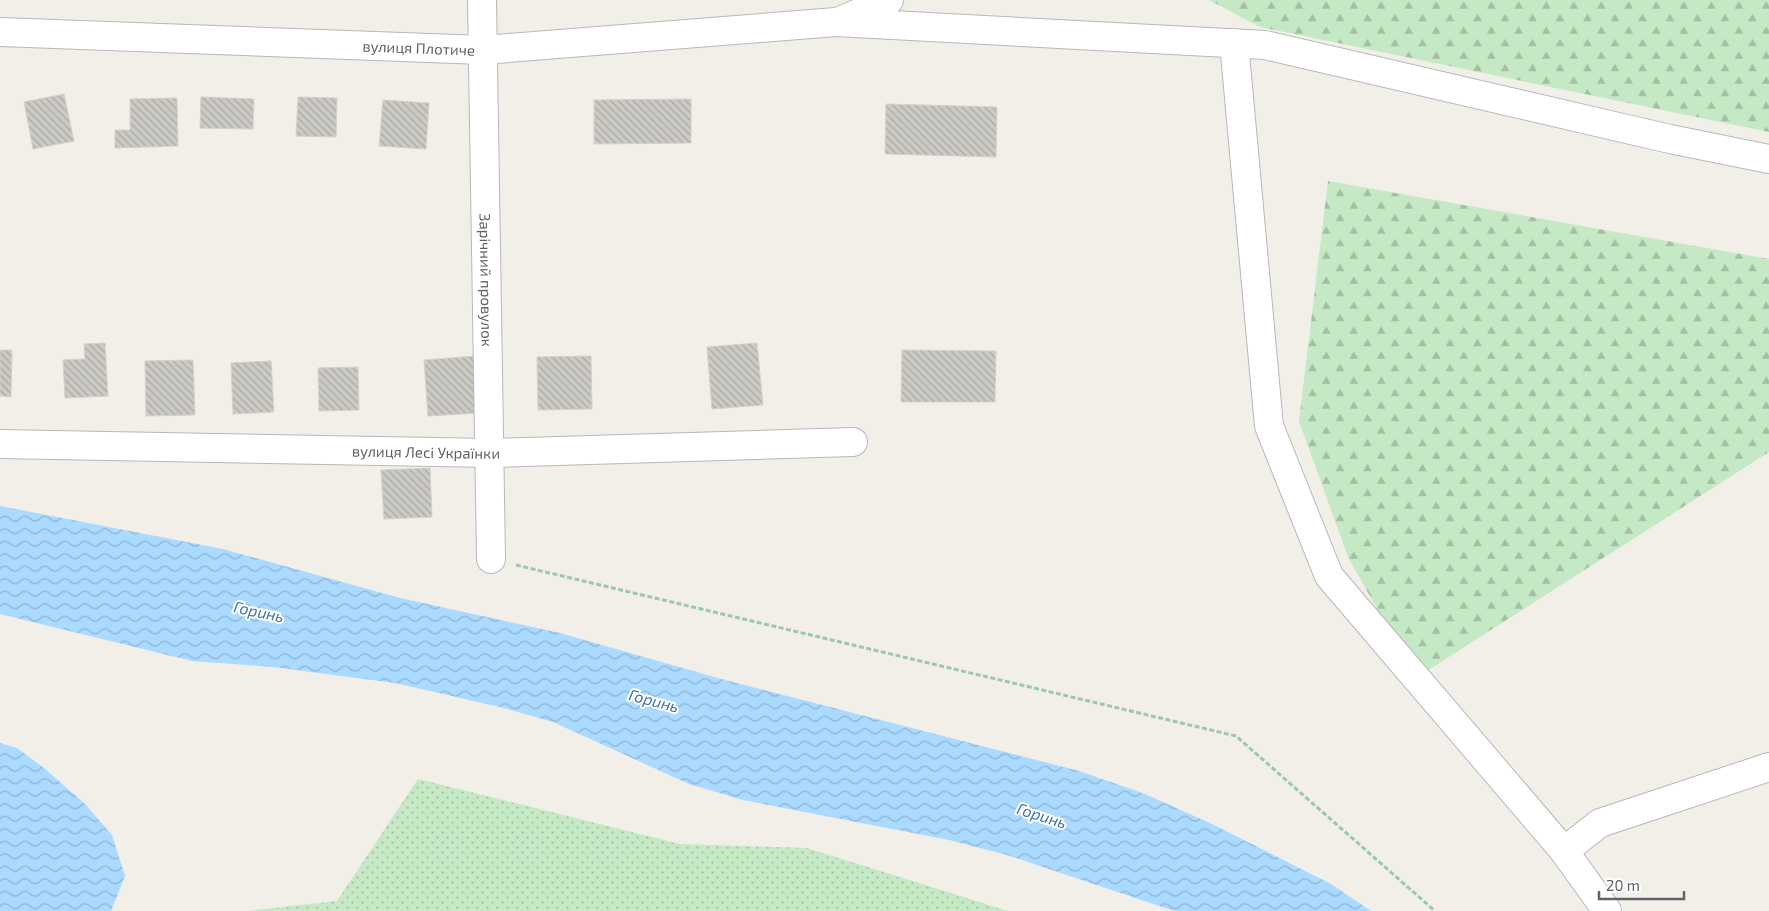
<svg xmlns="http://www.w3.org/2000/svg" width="1769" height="911" viewBox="0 0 1769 911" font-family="'Exo 2',sans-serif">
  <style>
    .forest { fill: url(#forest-firs) }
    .garden { fill: url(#garden-dots) }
    .water { fill: url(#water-waves) }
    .building { fill: url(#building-back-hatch); stroke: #d6d1c6 }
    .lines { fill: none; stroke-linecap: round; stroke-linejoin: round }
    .minor-casing { stroke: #b5b8bc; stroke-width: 30 }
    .path { stroke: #9cc7a9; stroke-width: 3; stroke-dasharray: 5 2.5; stroke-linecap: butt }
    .minor { stroke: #fff; stroke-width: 28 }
    .labels { text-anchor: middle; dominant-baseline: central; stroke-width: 4; stroke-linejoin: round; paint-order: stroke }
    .street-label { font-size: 15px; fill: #5f6368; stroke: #fff }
    .water-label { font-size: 16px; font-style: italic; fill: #4174aa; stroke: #fff }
  </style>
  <defs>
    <pattern id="forest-firs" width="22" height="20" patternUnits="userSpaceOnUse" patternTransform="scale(1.25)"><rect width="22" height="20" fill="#c5e8c5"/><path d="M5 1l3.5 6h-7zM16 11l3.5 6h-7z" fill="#a3c0a4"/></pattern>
    <pattern id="garden-dots" width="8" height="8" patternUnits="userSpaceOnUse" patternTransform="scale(1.25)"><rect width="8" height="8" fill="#c5e8c5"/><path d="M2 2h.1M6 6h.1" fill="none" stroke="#a3c0a4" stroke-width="1.8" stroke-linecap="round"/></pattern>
    <pattern id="water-waves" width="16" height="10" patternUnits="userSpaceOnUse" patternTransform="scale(1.25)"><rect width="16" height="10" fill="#aadaff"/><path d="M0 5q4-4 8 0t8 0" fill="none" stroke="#8eb4d2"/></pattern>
    <pattern id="building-back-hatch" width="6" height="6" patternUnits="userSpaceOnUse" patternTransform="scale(1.25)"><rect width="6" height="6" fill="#cccac5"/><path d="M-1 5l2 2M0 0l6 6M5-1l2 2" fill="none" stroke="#a9a8a4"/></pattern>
  </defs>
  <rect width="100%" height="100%" fill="#f1efe8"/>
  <path class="forest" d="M1209 0H1769V132L1260 27Z
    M1328 181 1769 259V452L1416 678 1348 557 1299 421Z"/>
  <path class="garden" d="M418 779 680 844 807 848 1008 911H248L337 901Z"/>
  <path class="water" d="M0 506 223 549 400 598 560 633 721 679 1079 771 1145 794 1212 824 1331 884 1371 911H1174L1007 855 949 840 743 800 689 784 553 722 500 707 395 683 273 667 192 661 0 614Z
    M0 743 17 748 44 768 85 804 112 835 125 876 111 911H0Z"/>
  <path class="building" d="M64 94 74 141 33 149 24 102Z
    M201 97 254 99 253 129 200 128Z
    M298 97 337 98 336 137 296 136Z
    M177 98 178 146 115 148V130H130V99Z
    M691 99V143L594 144V100Z
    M383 100 429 103 426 149 379 146Z
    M886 104 997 107 996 157 885 154Z
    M105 343 108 396 65 398 63 360 85 359 84 344Z
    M757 343 763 405 712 409 707 347Z
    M0 350H12L11 397 0 396Z
    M902 350 996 351 995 402H901Z
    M475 356 479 413 428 416 424 360Z
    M591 356 592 409 538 410 537 357Z
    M193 360 195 415 146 416 145 361Z
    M271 361 274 412 233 414 231 363Z
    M358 367 359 410 319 411 318 368Z
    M430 468 432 517 384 519 381 470Z"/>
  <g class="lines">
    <g class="minor-casing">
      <g id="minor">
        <path id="s1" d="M482 0 491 559"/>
        <path d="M842 20 889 0"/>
        <path id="s2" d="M0 32 483 50 836 22 1265 45 1670 139 1769 159"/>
        <path d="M1234 43 1269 426 1329 576 1564 851 1600 823 1769 767"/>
        <path id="s3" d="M0 444 490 453 853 442"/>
        <path d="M1564 851 1607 911"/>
      </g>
    </g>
    <path class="path" d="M516 565 1236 736 1435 911"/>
    <use href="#minor" class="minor"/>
  </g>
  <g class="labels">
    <g class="street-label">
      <text stroke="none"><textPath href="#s2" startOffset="419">вулиця Плотиче</textPath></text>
      <text stroke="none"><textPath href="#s1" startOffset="280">Зарічний провулок</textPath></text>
      <text stroke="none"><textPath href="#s3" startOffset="426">вулиця Лесі Українки</textPath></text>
    </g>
    <g class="water-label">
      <text transform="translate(259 611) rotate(12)">Горинь</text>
      <text transform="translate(654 700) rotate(15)">Горинь</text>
      <text transform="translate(1042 815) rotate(18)">Горинь</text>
    </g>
  </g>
  <path d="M1599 891v8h85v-8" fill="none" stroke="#5f6368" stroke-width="2.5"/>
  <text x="1606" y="891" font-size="15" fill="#5f6368" stroke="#ffffff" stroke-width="4" paint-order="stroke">20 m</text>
</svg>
